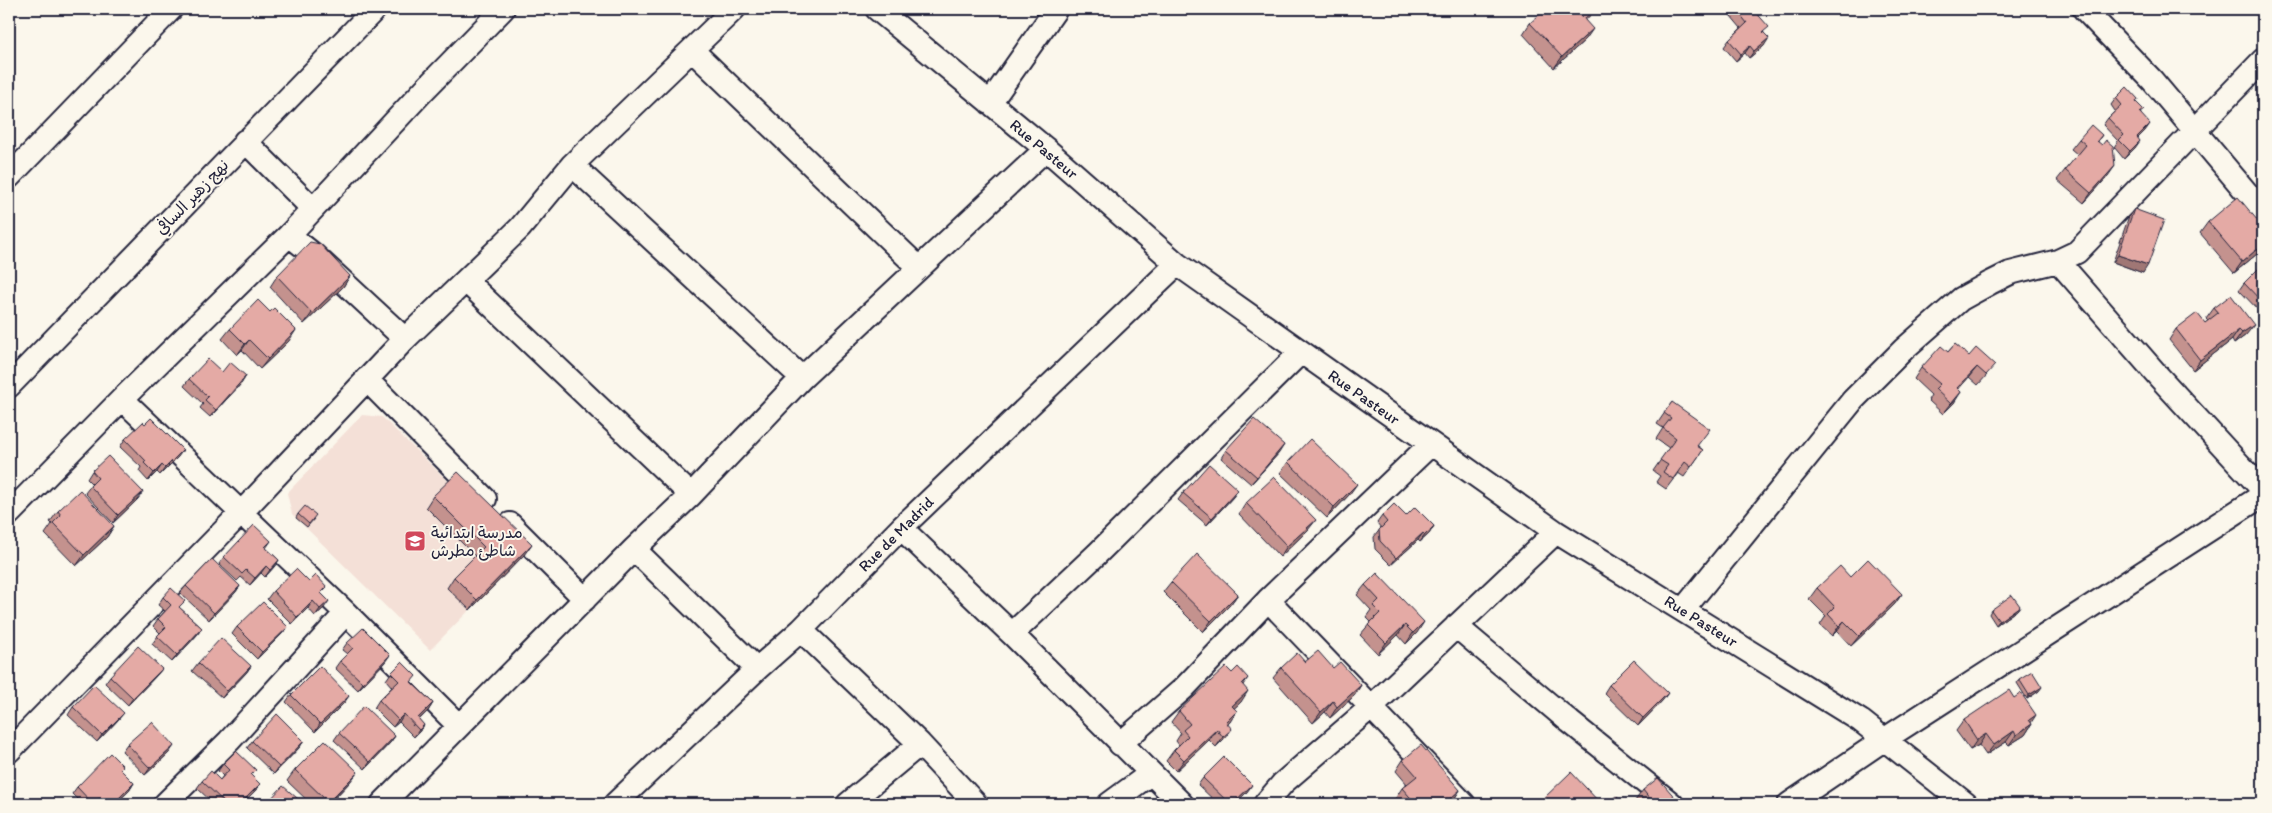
<svg xmlns="http://www.w3.org/2000/svg" width="2272" height="813" viewBox="0 0 2272 813" font-family="Itim,'Playpen Sans Arabic',sans-serif">
  <style>
    .built { fill: #f4e0d7 }
    .lines { fill: none; stroke-linecap: round; stroke-linejoin: round }
    .minor-casing { stroke: #22223b; stroke-width: 26 }
    .minor { stroke: #fbf7ec; stroke-width: 22 }
    .wall { fill: #c4928e; stroke: #22223b }
    .shaded-wall { fill: #a07774; stroke: #22223b }
    .building { fill: #e4aaa5; stroke: #22223b }
    .labels { text-anchor: middle; dominant-baseline: central; stroke-width: 4; stroke-linejoin: round; paint-order: stroke }
    .street-label { font-size: 16px; fill: #22223b; stroke: #fbf7ec }
    .poi-label { font-size: 16px; fill: #22223b; stroke: #fbf7ec; text-anchor: start }
  </style>
  <rect width="100%" height="100%" fill="#fbf7ec"/>
  <filter id="ink" filterUnits="userSpaceOnUse"><feTurbulence type="fractalNoise" baseFrequency=".02" numOctaves="2"/><feDisplacementMap in="SourceGraphic" scale="10" xChannelSelector="R" yChannelSelector="G"/><feConvolveMatrix kernelMatrix="1 2 1 2 8 2 1 2 1" color-interpolation-filters="sRGB"/></filter>
  <g filter="url(#ink)">
    <path class="built" d="M362 415 382 417 524 555 430 650 292 514 287 493Z"/>
    <g class="lines">
      <g class="minor-casing">
        <path id="minor" d="M877 9 1046 149 1177 264 1556 532 1861 721 1966 804
          M2084 9 2152 80 2263 212
          M692 50 919 268
          M990 103 1056 9
          M245 141 313 209
          M572 165 802 378
          M9 177 171 9
          M289 235 313 254 405 339
          M2058 261 2160 378 2263 490
          M466 281 691 495
          M366 379 485 499
          M9 386 375 9
          M122 399 346 613 459 726
          M9 514 122 399 289 235 424 90 503 9
          M510 524 585 599
          M901 528 1012 634 1182 804
          M634 549 757 669
          M1268 600 1464 804
          M1683 610 1853 400 1904 349 1961 299 1990 283 2010 273 2058 261 2077 252 2263 60
          M1456 626 1570 722 1672 804
          M801 630 920 744 976 804
          M1012 634 1097 554 1301 352
          M1120 744 1184 688 1268 600 1431 444
          M9 751 241 513 405 339 520 228 572 165 734 9
          M165 804 229 741 346 613
          M382 804 634 549 691 495 802 378 1046 149
          M615 804 757 669 801 630 901 528 1177 264
          M848 804 920 744
          M1109 804 1150 774
          M1265 804 1283 783 1370 708 1556 532
          M1789 804 1885 739 2263 495"/>
      </g>
      <use href="#minor" class="minor"/>
    </g>
    <path class="wall" d="M1725 9H1753L1764 33V46L1749 58 1745 53 1736 61 1724 47 1729 40 1741 28Z
      M1585 20 1586 39 1554 68 1523 34 1530 23Z
      M2116 98 2138 99 2136 102 2141 114 2145 131 2138 138 2135 148 2124 159 2114 147 2118 141 2103 125 2108 118 2115 111 2111 105Z
      M2102 135 2098 141 2108 176 2084 203 2057 180 2065 170 2078 155 2071 149 2079 139Z
      M2134 209 2143 273 2113 262 2129 216Z
      M2208 222 2263 227V249L2234 273 2200 233Z
      M2263 266V309L2260 312 2239 290 2244 283Z
      M277 276H350L343 287 304 324 270 287Z
      M2214 308 2246 335 2234 344 2232 340 2193 370 2169 340 2176 329 2205 323 2208 321 2206 319Z
      M230 329 289 341 260 369 242 350 237 355 222 339Z
      M1955 344 1987 375 1978 385 1969 377 1958 389 1954 403 1943 414 1928 400 1931 395 1914 379 1921 368 1948 352Z
      M222 372 246 376 241 384 210 417 200 408 203 404 184 386 189 379Z
      M1672 402 1698 446 1703 450 1684 477 1678 473 1666 489 1656 482 1660 476 1653 471 1669 448 1656 439 1663 428 1657 424Z
      M125 439 178 457 160 475 157 472 148 481 139 471 141 467 120 447Z
      M1226 450 1279 453 1251 484 1221 458Z
      M1288 462 1349 495 1327 518 1280 473Z
      M92 471 138 499 113 523 85 493 92 484 87 479Z
      M1238 490 1233 497 1207 525 1178 500 1183 493Z
      M433 496 524 555 470 610 447 588 454 577 475 556 426 507Z
      M1246 503 1308 530 1280 557 1239 514Z
      M58 511 114 526 107 537 76 566 45 534 52 524 50 522Z
      M298 514 314 519 307 527 296 518Z
      M1382 516H1406L1434 526 1429 534 1420 542 1418 540 1391 565 1375 549 1374 537 1381 528 1377 523Z
      M271 541 266 548 279 560 274 567 265 577 261 573 250 585 241 577 237 581 219 564 224 557Z
      M1850 577 1902 594 1894 605 1851 646 1837 631 1832 636 1820 625 1826 616 1809 599 1817 588Z
      M1171 582 1238 594 1230 605 1203 632 1163 592Z
      M1365 585 1417 633 1406 644 1398 635 1378 654 1360 635 1371 622 1366 617 1371 610 1357 595Z
      M186 586H240L235 593 209 620 180 593Z
      M273 591 322 594 324 608 315 616 308 608 292 624 267 599Z
      M163 597 180 608 202 628 197 635 172 662 152 644 160 633 153 626 158 619 165 611 158 605Z
      M2020 606 2017 610 1996 625 1989 614 1991 610Z
      M237 627 282 634 257 659 232 634Z
      M347 643 385 662 358 690 335 668 340 661 347 654 342 650Z
      M1305 662 1333 668 1361 685 1354 696 1330 718 1325 712 1313 723 1273 678 1281 668Z
      M198 663 251 666 246 673 222 698 192 671Z
      M162 669 156 676 128 705 105 683 110 676Z
      M391 673 412 682 433 703 428 711 419 720 424 725 419 732 414 737 399 722 393 727 374 708 379 700 392 687 386 680Z
      M1232 673 1248 678 1243 685 1241 702 1234 708 1230 722 1228 724 1224 739 1216 747 1209 740 1176 771 1166 761 1174 750 1179 745 1176 741 1181 733 1171 722 1179 711Z
      M2019 679 2039 691 2027 699 2017 683Z
      M1609 685 1663 700 1638 726 1604 693Z
      M291 695 344 703 315 732 286 702Z
      M73 707 118 720 97 742 68 715Z
      M1964 720 2031 723 2032 724 2025 735 2009 745 2006 742 1986 755 1979 745 1970 750 1956 731Z
      M339 733 395 736 390 743 365 769 334 740Z
      M252 741H304L299 748 274 774 247 748Z
      M127 744 169 753 145 775 122 751Z
      M1403 760 1460 790 1453 801 1449 804H1399L1395 799 1402 788 1407 784 1396 771Z
      M223 764 252 776 260 784 255 791 242 804H214L197 788 202 781 220 780 223 776 218 771Z
      M121 770 134 783 129 791 115 804H82L72 794 77 787Z
      M295 770 350 782 329 804H311L287 781Z
      M1203 778 1247 792 1235 804H1218L1198 785Z
      M1643 790 1678 801 1676 804H1638L1635 801Z
      M1542 800 1601 804H1539Z"/>
    <path class="shaded-wall" d="M1595 9H1597L1576 29 1581 21Z
      M1593 29 1586 39 1554 68 1562 57Z
      M1769 38 1764 46 1749 58 1754 51Z
      M1750 46 1745 53 1736 61 1741 54Z
      M2150 124 2145 131 2131 145 2137 137Z
      M2140 141 2135 148 2124 159 2130 151Z
      M2115 166 2108 176 2084 203 2091 193Z
      M2263 244V249L2234 273 2242 262Z
      M2118 255 2148 265 2143 273 2113 262Z
      M350 276 343 287 304 324 312 313Z
      M2254 325 2246 335 2234 344 2242 333Z
      M296 330 289 341 260 369 268 359Z
      M2239 330 2232 340 2193 370 2200 360Z
      M249 340 242 350 237 355 245 344Z
      M1977 367 1969 377 1950 399 1957 388Z
      M246 376 241 384 210 417 216 410Z
      M1961 392 1954 403 1943 414 1951 404Z
      M1284 445 1279 453 1251 484 1257 477Z
      M183 450 178 457 160 475 165 468Z
      M162 465 157 472 148 481 154 473Z
      M1357 484 1349 495 1327 518 1334 507Z
      M1238 490 1233 497 1207 525 1212 518Z
      M143 492 138 499 113 523 118 515Z
      M1316 520 1308 530 1280 557 1287 546Z
      M114 526 107 537 76 566 84 555Z
      M1434 526 1429 534 1420 542 1425 535Z
      M1423 533 1418 540 1391 565 1396 558Z
      M532 544 524 555 470 610 477 600Z
      M279 560 274 567 265 577 270 570Z
      M266 566 261 573 250 585 255 578Z
      M240 586 235 593 209 620 214 613Z
      M1238 594 1230 605 1203 632 1211 621Z
      M1902 594 1894 605 1851 646 1859 636Z
      M313 601 308 608 292 624 297 617Z
      M329 601 324 608 315 616 320 609Z
      M2020 606 2017 610 1996 625 1999 621Z
      M1844 621 1837 631 1832 636 1839 626Z
      M1424 622 1417 633 1406 644 1413 633Z
      M1405 625 1398 635 1378 654 1386 643Z
      M288 627 282 634 257 659 262 652Z
      M202 628 197 635 172 662 177 655Z
      M390 655 385 662 358 690 363 683Z
      M251 666 246 673 222 698 227 691Z
      M162 669 156 676 128 705 133 698Z
      M1361 685 1354 696 1330 718 1337 707Z
      M2042 687 2039 691 2027 699 2029 695Z
      M1248 691 1241 702 1225 717 1232 706Z
      M1668 693 1663 700 1638 726 1643 718Z
      M349 696 344 703 315 732 320 724Z
      M1333 701 1325 712 1313 723 1321 712Z
      M433 703 428 711 412 726 418 718Z
      M1237 711 1230 722 1218 733 1226 722Z
      M124 713 118 720 97 742 102 735Z
      M404 714 399 722 393 727 398 720Z
      M2036 715 2029 726V720Z
      M2032 724 2025 735 2009 745 2016 735Z
      M424 725 419 732 414 737 419 730Z
      M1217 729 1209 740 1176 771 1184 760Z
      M1232 729 1224 739 1216 747 1223 737Z
      M2014 731 2006 742 1986 755 1994 745Z
      M1986 734 1979 745 1970 750 1977 740Z
      M395 736 390 743 365 769 370 762Z
      M304 741 299 748 274 774 279 767Z
      M174 746 169 753 145 775 150 768Z
      M358 772 350 782 329 804H327Z
      M134 783 129 791 115 804H113Z
      M260 784 255 791 242 804H240Z
      M1252 785 1247 792 1235 804H1232Z
      M1460 790 1453 801 1449 804H1444Z"/>
    <path class="building" d="M1546 9H1575L1593 29 1562 57 1530 23Z
      M1575 9H1595L1584 19Z
      M1736 9H1753L1769 27 1763 32 1769 38 1754 51 1750 46 1741 54 1729 40 1747 23Z
      M2127 87 2138 99 2136 102 2144 110 2140 113 2150 124 2137 137 2140 141 2130 151 2119 140 2124 135 2108 118 2122 105 2116 98Z
      M2091 125 2102 135 2097 141 2102 145 2106 140 2113 146 2115 166 2091 193 2065 170 2086 145 2079 139Z
      M2238 197 2263 227V244L2242 262 2208 222Z
      M2134 209 2164 220 2148 265 2118 255Z
      M310 242 320 244 350 276 312 313 277 276Z
      M2262 265 2263 266V303L2244 283Z
      M2231 295 2254 325 2242 333 2239 330 2200 360 2176 329 2197 313 2205 323 2218 313 2214 308Z
      M258 300 270 312 274 308 296 330 268 359 249 340 245 344 230 329Z
      M1955 344 1969 356 1976 348 1995 365 1986 375 1977 367 1957 388 1961 392 1951 404 1935 389 1940 384 1921 368 1941 346 1948 352Z
      M208 359 222 372 230 362 246 376 216 410 205 400 208 397 189 379Z
      M1672 402 1710 429 1697 446 1703 450 1691 467 1685 462 1673 479 1663 472 1668 465 1660 460 1676 438 1663 428 1671 418 1664 413Z
      M151 418 183 450 165 468 162 465 154 473 144 463 146 461 125 439 143 422 145 424Z
      M1254 419 1284 445 1257 477 1226 450Z
      M1310 439 1357 484 1334 507 1288 462Z
      M108 456 143 492 118 515 90 486 98 478 92 471Z
      M1209 464 1238 490 1212 518 1183 493Z
      M458 472 532 544 477 600 454 577 484 547 433 496Z
      M1274 477 1316 520 1287 546 1246 503Z
      M80 490 114 526 84 555 53 523 61 515 58 511Z
      M1394 504 1406 516 1415 507 1434 526 1425 535 1423 533 1396 558 1380 541 1379 530 1387 522 1382 516Z
      M305 506 316 515 309 524 298 514Z
      M254 525 271 541 265 547 279 560 270 570 266 566 255 578 246 570 242 574 224 557Z
      M1197 554 1238 594 1211 621 1171 582Z
      M212 559 240 586 214 613 186 586Z
      M1868 559 1902 594 1859 636 1844 621 1839 626 1828 614 1835 607 1817 588 1840 566 1850 577Z
      M296 569 309 582 316 575 327 587 321 593 329 601 320 609 313 601 297 617 273 591Z
      M1377 573 1424 622 1413 633 1405 625 1386 643 1368 625 1380 613 1373 606 1379 600 1365 585Z
      M171 588 185 601 179 607 202 628 177 655 157 636 166 627 158 619 171 605 163 597Z
      M2012 595 2020 606 1999 621 1991 610Z
      M263 602 288 627 262 652 237 627Z
      M363 628 390 655 363 683 340 661 353 648 347 643Z
      M221 638 251 666 227 691 198 663Z
      M138 646 162 669 133 698 110 676Z
      M1318 651 1333 668 1340 662 1361 685 1337 707 1333 701 1321 712 1281 668 1297 653 1305 662Z
      M1634 660 1668 693 1643 718 1609 685Z
      M402 662 416 676 411 682 433 703 418 718 424 725 419 730 404 714 398 720 379 700 399 681 391 673Z
      M320 666 349 696 320 724 291 695Z
      M1226 667 1232 673 1238 667 1248 678 1242 684 1248 691 1232 706 1237 711 1226 722 1232 729 1223 737 1217 729 1184 760 1174 750 1188 736 1183 730 1190 724 1179 711Z
      M2032 671 2042 687 2029 695 2019 679Z
      M94 685 124 713 102 735 73 707Z
      M2009 690 2014 698 2021 693 2036 715 2029 720 2032 724 2016 735 2014 731 1994 745 1986 734 1977 740 1964 720Z
      M364 706 395 736 370 762 339 733Z
      M277 714 304 741 279 767 252 741Z
      M152 722 174 746 150 768 127 744Z
      M325 740 358 772 328 802 295 770Z
      M1421 745 1460 790 1444 804H1416L1402 788 1417 776 1403 760Z
      M236 751 256 770 251 775 260 784 240 804H226L202 781 211 771 220 780 229 770 223 764Z
      M110 753 123 766 120 769 134 783 113 804H105L99 798 93 804 77 787Z
      M1224 757 1252 785 1232 804H1230L1203 778Z
      M1571 772 1601 804H1546L1542 800Z
      M1658 778 1678 801 1674 804H1651L1653 803 1643 790Z
      M283 786 304 804H266Z
      M1616 796 1624 804H1606Z"/>
  </g>
  <defs>
    <g id="school-square" transform="scale(1.125)"><rect x="-9" y="-9" width="18" height="18" rx="4" fill="#d1495b" stroke="#fbf7ec"/><path d="M0-5L7-2L0 1L-7-2ZM-4 1L0 2.5L4 1V4Q0 6-4 4Z" fill="#fff"/></g>
  </defs>
  <g fill-rule="evenodd">
    <use href="#school-square" x="415" y="541"/>
  </g>
  <g class="labels">
    <g class="street-label">
      <text transform="translate(1044 149) rotate(40)">Rue Pasteur</text>
      <text transform="translate(192 197) rotate(-46)">نهج زهير السافي</text>
      <text transform="translate(1364 397) rotate(35)">Rue Pasteur</text>
      <text transform="translate(896 534) rotate(-45)">Rue de Madrid</text>
      <text transform="translate(1701 621) rotate(32)">Rue Pasteur</text>
    </g>
    <g class="poi-label">
      <text x="431" y="532">مدرسة ابتدائية<tspan x="431" dy="18">شاطئ مطرش</tspan></text>
    </g>
  </g>
  <rect width="2272" height="813" fill="none" stroke="#fbf7ec" stroke-width="30"/>
  <rect x="15" y="15" width="2242" height="783" fill="none" stroke="#22223b" stroke-width="2" filter="url(#ink)"/>
</svg>
